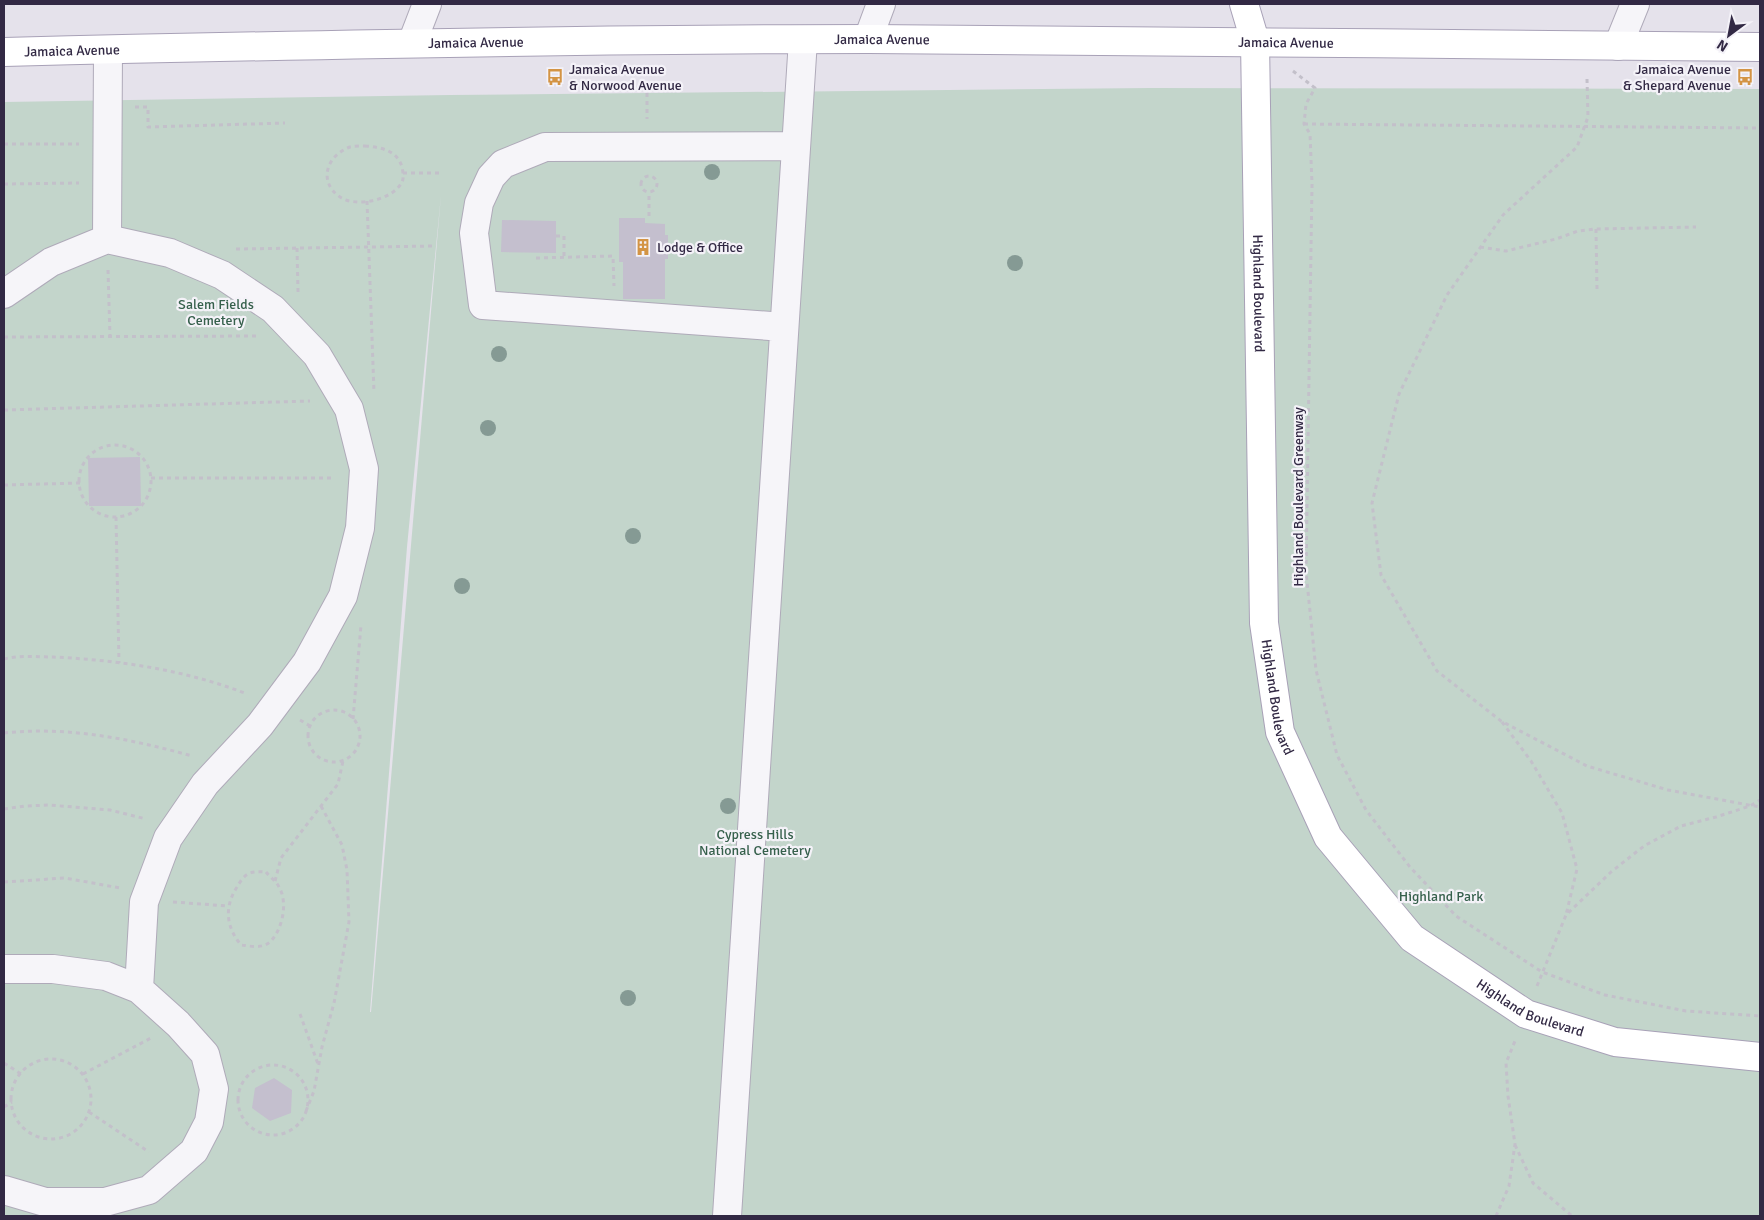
<svg xmlns="http://www.w3.org/2000/svg" width="1764" height="1220" viewBox="0 0 1764 1220" font-family="Signika,sans-serif">
  <style>
    .green { fill: #c3d5cb; fill-rule: evenodd }
    .building { fill: #c4bfce }
    .lines { fill: none; stroke-linecap: round; stroke-linejoin: round }
    .minor-casing { stroke: #afaab9; stroke-width: 30 }
    .major-casing { stroke: #a8a1b7; stroke-width: 30 }
    .path { stroke: #c3c0ca; stroke-width: 3; stroke-dasharray: 4 4; stroke-linecap: butt }
    .minor { stroke: #f6f5f9; stroke-width: 28 }
    .major { stroke: #fff; stroke-width: 28 }
    .tree { fill: #859a94 }
    .labels { text-anchor: middle; dominant-baseline: central; stroke-width: 4.5; stroke-linejoin: round; paint-order: stroke }
    .street-label { font-size: 14px; fill: #322944; stroke: #f4f2f8 }
    .poi-label { font-size: 14px; fill: #322944; stroke: #f4f2f8; text-anchor: start }
    .park-label { font-size: 14px; fill: #36604c; stroke: #f4f2f8 }
  </style>
  <rect width="100%" height="100%" fill="#e5e2eb"/>
  <path class="green" d="M1151 88 1760 89V1216H4V102L450 95ZM441 195 371 1012H370L407 547Z"/>
  <path class="building" d="M619 218H645V223L665 224V235H668V259H665V299H623V262H619Z
    M502 220 556 221V253L501 252Z
    M140 457 141 506H89L88 458Z
    M274 1078 292 1090 291 1113 270 1121 252 1108 255 1088Z"/>
  <g class="lines">
    <g class="minor-casing">
      <path id="minor" d="M868 39 881 4
        M412 43 427 4
        M1618 46 1635 4
        M107 239 108 50
        M4 294 51 262 107 239 170 253 222 275 273 309 317 355 349 409 364 469 360 528 343 596 307 662 260 725 205 784 168 838 144 902 139 989
        M784 327 483 305 474 233 479 203 491 177 503 164 545 147 796 146
        M4 969H53L106 976 139 989 178 1024 205 1054 214 1089 209 1122 194 1151 149 1190 105 1202H45L4 1190
        M727 1216 803 40"/>
    </g>
    <g class="major-casing">
      <g id="major">
        <path id="s1" d="M1244 4 1255 41 1264 623 1280 732 1328 837 1412 938 1526 1014 1615 1042 1760 1057"/>
        <path id="s2" d="M4 52C292 45 580 39 869 39 1166 40 1463 45 1760 47"/>
      </g>
    </g>
    <path class="path" d="M1293 71 1315 88 1306 104 1304 124 1310 134 1312 184 1306 572 1316 670 1337 755 1366 810 1410 867 1456 916 1542 972 1605 995 1686 1011 1760 1016
      M1587 79 1588 117 1577 147 1503 215 1447 295 1399 394 1372 503 1381 575 1437 671 1501 721 1587 766 1668 790 1760 807
      M647 85V119
      M135 107H148V127L285 123
      M1304 124 1760 128
      M4 144H79
      M365 146C380 147 397 150 402 167 403 172 404 178 402 182 393 200 356 208 340 197 318 182 326 156 350 147 354 146 360 146 365 146Z
      M403 173H443
      M641 184a8 8 0 1 1 16 0a8 8 0 1 1-16 0Z
      M4 184 79 183
      M367 201 374 392
      M649 216V192
      M1596 229 1597 291
      M556 236H564V257
      M1480 247 1506 251 1556 239 1578 231 1596 229 1696 227
      M297 248 298 292
      M236 249 436 246
      M536 258 613 256 614 286
      M108 270 110 336
      M4 337 258 336
      M4 410 310 401
      M79 481a36 36 0 1 1 72 0a36 36 0 1 1-72 0Z
      M151 478H335
      M4 485 80 483
      M116 517 119 663
      M4 659C19 655 38 657 53 657 118 660 186 670 247 694
      M308 736a26 26 0 1 1 52 0a26 26 0 1 1-52 0Z
      M353 719 361 625
      M300 720 310 726
      M1502 722 1531 761 1562 813 1577 869 1566 915
      M4 733C68 726 131 739 192 756
      M4 809 25 806 49 805 110 810 146 819
      M266 872C270 877 277 882 279 887 288 902 283 929 270 942 262 949 250 946 241 945 226 927 224 907 237 887 240 882 244 875 250 873 255 871 262 872 266 872Z
      M275 881 281 858 338 784 343 761
      M4 882 65 878 120 888
      M173 902 228 906
      M1537 986 1566 915 1611 872 1644 846 1681 826 1716 817 1750 806 1760 800
      M300 1014 318 1064
      M11 1099a40 40 0 1 1 80 0a40 40 0 1 1-80 0Z
      M4 1063 21 1074
      M238 1100a35 35 0 1 1 70 0a35 35 0 1 1-70 0Z
      M83 1074 151 1038
      M4 1107 12 1102
      M306 1111 314 1091 322 1047 334 1003 349 922 347 870 342 845 321 806
      M89 1112 149 1152
      M1515 1145 1533 1183 1572 1216
      M1496 1216 1509 1186 1515 1144 1508 1096 1506 1063 1515 1041"/>
    <use href="#minor" class="minor"/>
    <use href="#major" class="major"/>
  </g>
  <g class="tree">
    <circle cx="712" cy="172" r="8"/>
    <circle cx="1015" cy="263" r="8"/>
    <circle cx="499" cy="354" r="8"/>
    <circle cx="488" cy="428" r="8"/>
    <circle cx="633" cy="536" r="8"/>
    <circle cx="462" cy="586" r="8"/>
    <circle cx="728" cy="806" r="8"/>
    <circle cx="628" cy="998" r="8"/>
  </g>
  <defs>
    <g id="bus-bare" transform="scale(1.35)"><path d="M-5-6H5V4H4V6H2V4H-2V6H-4V4H-5ZM-3.5-4V0h7V-4ZM-3.5 1.2v1.5H-2V1.2ZM2 1.2v1.5H3.5V1.2Z" fill="#d39444" stroke="#f4f2f8" stroke-width="2.5" paint-order="stroke"/></g>
    <g id="building-bare" transform="scale(1.35)"><path d="M-4-6H4V6H1V3H-1V6H-4ZM-2.5-4.3h1.7v1.8h-1.7ZM.8-4.3h1.7v1.8H.8ZM-2.5-1h1.7V.8h-1.7ZM.8-1h1.7V.8H.8Z" fill="#d39444" stroke="#f4f2f8" stroke-width="2.5" paint-order="stroke"/></g>
  </defs>
  <g fill-rule="evenodd">
    <use href="#bus-bare" x="555" y="77"/>
    <use href="#bus-bare" x="1745" y="77"/>
    <use href="#building-bare" x="643" y="247"/>
  </g>
  <g class="labels">
    <g class="street-label">
      <text stroke="none"><textPath href="#s2" startOffset="878">Jamaica Avenue</textPath></text>
      <text stroke="none"><textPath href="#s2" startOffset="1282">Jamaica Avenue</textPath></text>
      <text stroke="none"><textPath href="#s2" startOffset="472">Jamaica Avenue</textPath></text>
      <text stroke="none"><textPath href="#s2" startOffset="68">Jamaica Avenue</textPath></text>
      <text stroke="none"><textPath href="#s1" startOffset="291">Highland Boulevard</textPath></text>
      <text transform="translate(1298 497) rotate(-90)">Highland Boulevard Greenway</text>
      <text stroke="none"><textPath href="#s1" startOffset="696">Highland Boulevard</textPath></text>
      <text stroke="none"><textPath href="#s1" startOffset="1116">Highland Boulevard</textPath></text>
    </g>
    <g class="poi-label">
      <text x="569" y="69">Jamaica Avenue<tspan x="569" dy="16">&amp; Norwood Avenue</tspan></text>
      <text x="1731" y="69" text-anchor="end">Jamaica Avenue<tspan x="1731" dy="16">&amp; Shepard Avenue</tspan></text>
      <text x="657" y="247">Lodge &amp; Office</text>
    </g>
    <g class="park-label">
      <text x="216" y="304">Salem Fields<tspan x="216" dy="16">Cemetery</tspan></text>
      <text x="755" y="834">Cypress Hills<tspan x="755" dy="16">National Cemetery</tspan></text>
      <text x="1441" y="896">Highland Park</text>
    </g>
  </g>
  <rect width="1764" height="1220" fill="none" stroke="#322944" stroke-width="10"/>
  <g transform="translate(1729 35) rotate(212)" stroke="#f4f2f8" stroke-width="4" paint-order="stroke">
  <path d="M0-4L9 19L0 12L-9 19Z" fill="#322944"/>
  <text y="-8" font-size="14" font-weight="bold" text-anchor="middle" fill="#322944">N</text>
  </g>
</svg>
